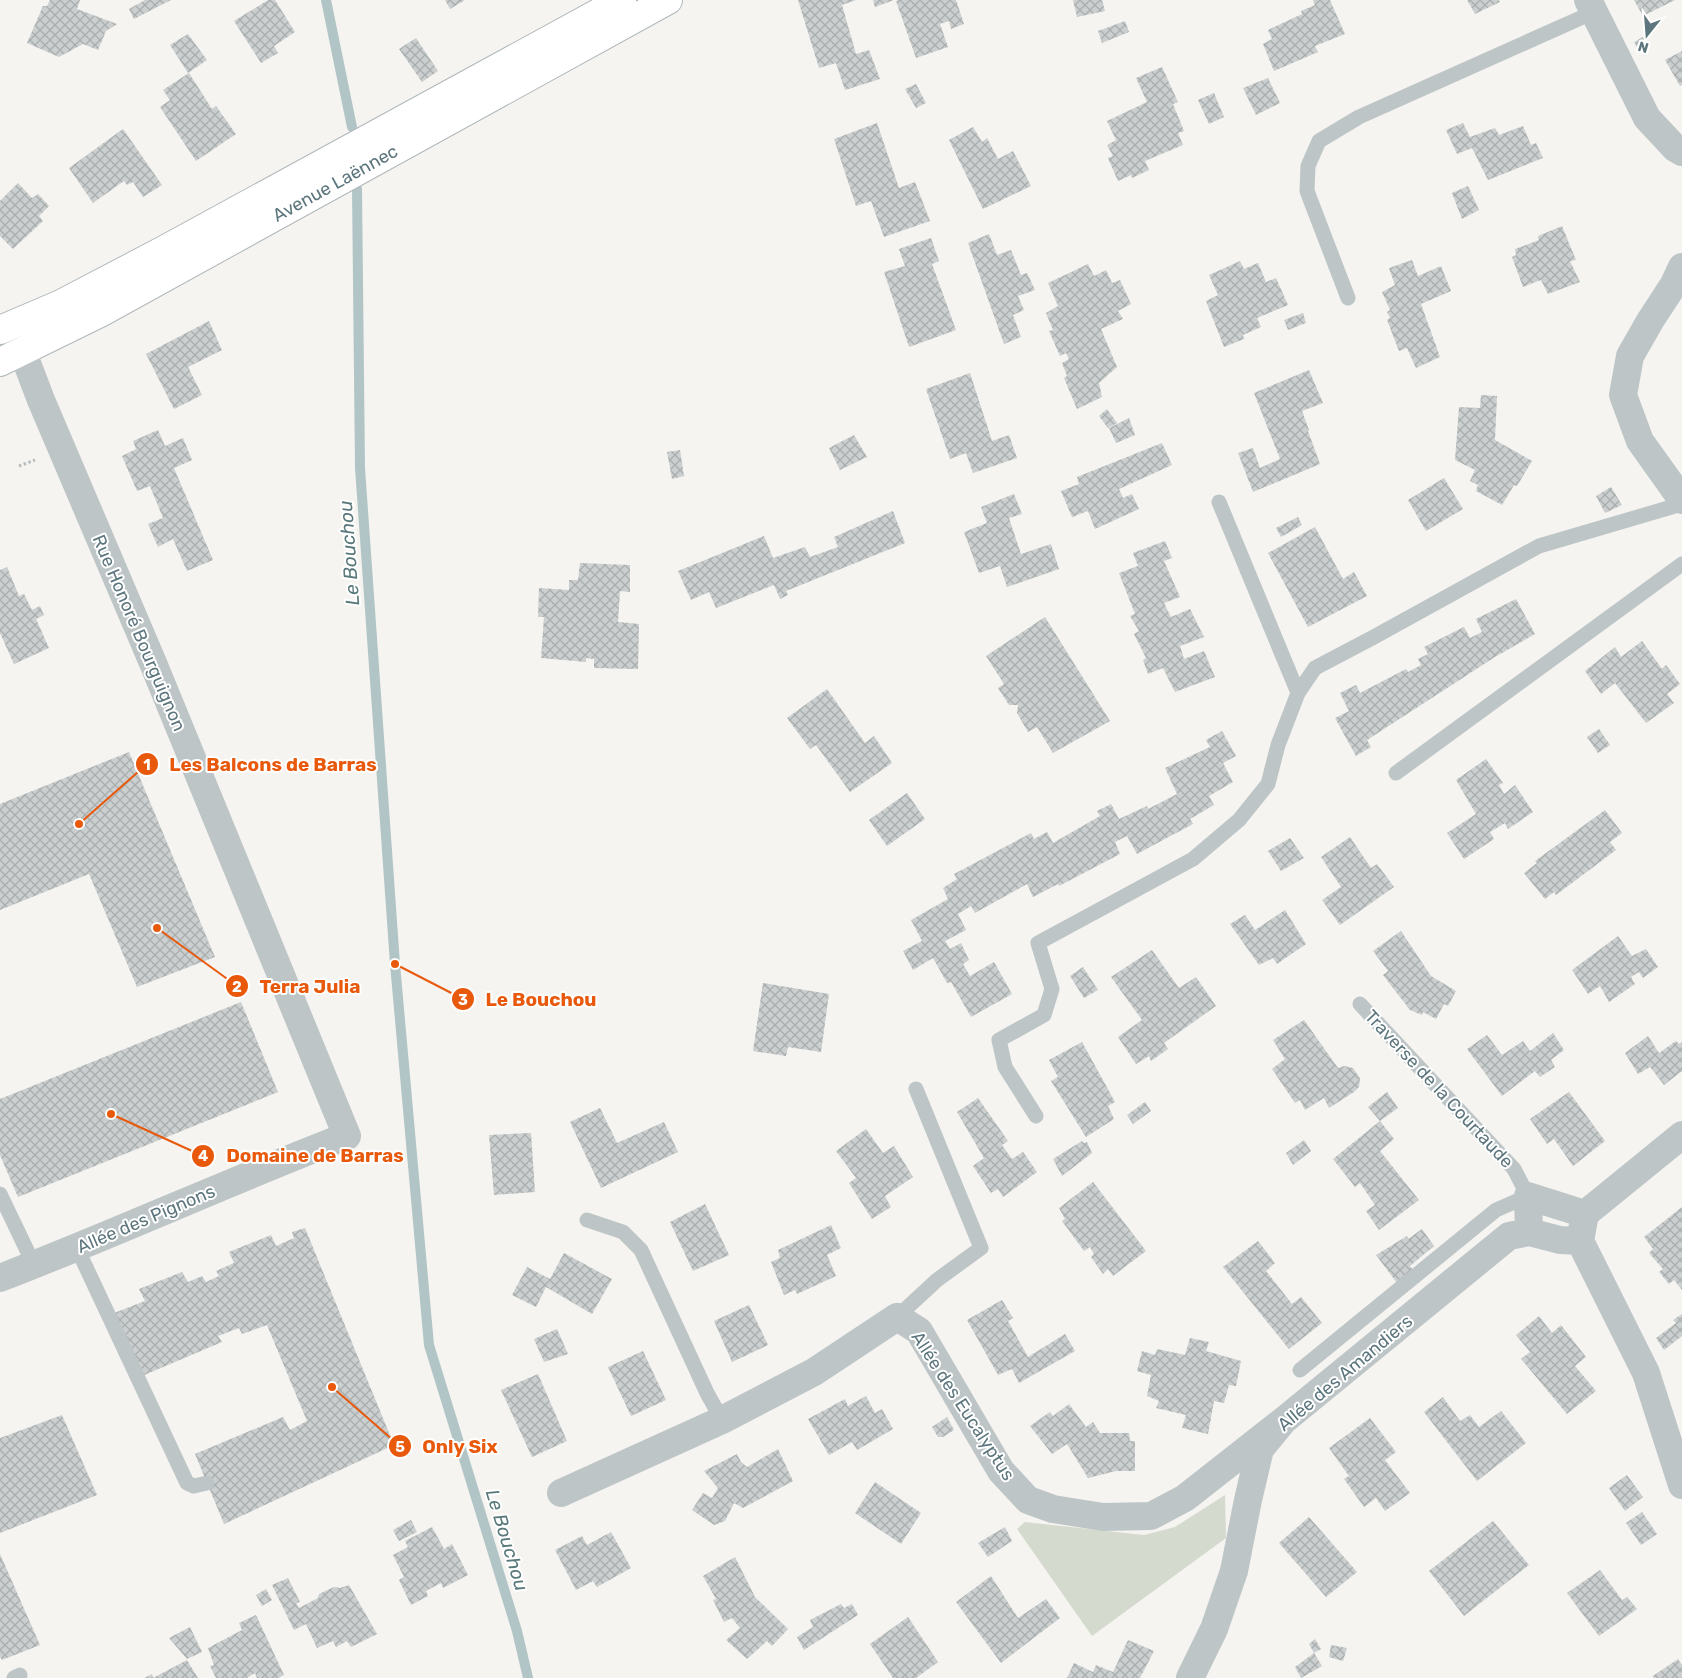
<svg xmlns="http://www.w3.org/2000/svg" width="1682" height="1678" viewBox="0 0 1682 1678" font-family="Rubik,sans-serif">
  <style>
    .grass { fill: #d5dacf }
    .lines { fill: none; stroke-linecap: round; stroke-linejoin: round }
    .stream { stroke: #b2c5c6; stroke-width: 10 }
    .building { fill: url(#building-cross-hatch) }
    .secondary-casing { stroke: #aeb7ba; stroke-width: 30 }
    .path { stroke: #b6bbbd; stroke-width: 3; stroke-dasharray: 2.5 2.5; stroke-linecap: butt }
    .service { stroke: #bec5c7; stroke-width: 15 }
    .minor { stroke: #bec5c7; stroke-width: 28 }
    .secondary { stroke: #fff; stroke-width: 28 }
    .labels { text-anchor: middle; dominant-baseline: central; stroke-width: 4; stroke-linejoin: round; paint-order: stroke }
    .street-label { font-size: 18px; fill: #5d767e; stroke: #fff }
    .water-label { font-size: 19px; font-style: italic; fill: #58787a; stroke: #fff }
    .leader { fill: none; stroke: #e8590c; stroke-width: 2 }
    .callout-dot { fill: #e8590c; stroke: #fff; stroke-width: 2 }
    .mark-label { font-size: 15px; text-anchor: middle; font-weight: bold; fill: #fff }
    .callout-label { font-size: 19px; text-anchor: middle; font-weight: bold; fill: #e8590c; stroke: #fff; stroke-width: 4; stroke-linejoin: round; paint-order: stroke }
  </style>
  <defs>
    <pattern id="building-cross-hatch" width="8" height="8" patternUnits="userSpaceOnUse" patternTransform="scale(1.25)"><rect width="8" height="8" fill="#cbcfd0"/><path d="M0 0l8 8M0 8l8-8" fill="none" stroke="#a8adae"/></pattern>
  </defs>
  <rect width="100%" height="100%" fill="#f5f4f0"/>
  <path class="grass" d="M1225 1495 1226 1538 1092 1636 1017 1529 1025 1522 1144 1535 1175 1527Z"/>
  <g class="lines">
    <path class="stream" d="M326 0 352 127
      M357 189 360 468 395 964 429 1345 517 1631 528 1678"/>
  </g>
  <path class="building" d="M50 0H80L77 9 117 24 106 31 98 50 83 44 59 57 27 43 43 6H47Z
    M145 0H171L134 19 129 9Z
    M268 0H275L295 32 274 46 278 53 261 63 234 21Z
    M445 0H465L450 9Z
    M798 0H856L842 5 856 54 869 50 880 79 845 90 836 63 819 68Z
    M873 0H894L875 7Z
    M898 0H956L964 24 951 29 949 21 940 24 948 47 916 58 896 1Z
    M1073 0H1102L1105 11 1077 17Z
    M1313 0H1330L1345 34 1315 46 1318 52 1274 71 1263 44 1272 39 1268 30 1302 14 1301 11 1315 5Z
    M1467 0H1499L1500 2 1475 14Z
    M1634 0H1675L1643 16Z
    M1125 21 1129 32 1102 43 1098 31Z
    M188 34 207 60 188 73 170 45Z
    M1643 37 1650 46 1640 52 1634 42Z
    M416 38 438 71 422 82 399 49Z
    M1682 51V85L1680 86 1665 60Z
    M1162 67 1178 102 1173 104 1184 131 1178 133 1183 145 1145 161 1149 170 1132 178 1131 175 1118 181 1108 158 1113 156 1107 145 1116 140 1107 121 1147 102 1136 78Z
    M189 73 212 109 216 106 236 134 196 161 160 107 170 100 163 90Z
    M1268 78 1280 103 1256 115 1243 88Z
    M916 84 926 103 916 108 905 89Z
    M1214 93 1224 117 1209 124 1198 100Z
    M877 123 899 188 915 182 930 221 884 237 871 201 856 206 834 139Z
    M1463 123 1470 137 1495 128 1499 135 1523 126 1531 145 1536 143 1543 158 1488 180 1472 148 1457 154 1446 130Z
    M973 127 982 142 987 138 998 159 1013 151 1031 186 983 209 949 140Z
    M123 129 162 185 143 197 133 182 127 185 124 181 93 203 69 168Z
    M18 183 32 198 38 194 49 206 39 216 43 221 13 249 0 236V201Z
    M1468 186 1479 210 1462 219 1452 193Z
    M1562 226 1576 260 1570 261 1580 282 1548 294 1541 280 1523 287 1512 257 1516 255 1515 249 1539 240 1538 236Z
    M989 234 997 255 1011 250 1021 275 1027 273 1035 290 1018 296 1024 310 1013 315 1021 337 1004 344 968 243Z
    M931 238 939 261 932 264 956 330 909 347 884 272 905 266 899 249Z
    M1412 260 1418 276 1441 266 1451 291 1421 304 1440 357 1416 368 1407 348 1399 351 1387 320 1390 318 1387 312 1390 310 1382 292 1395 285 1389 268Z
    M1240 261 1244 269 1258 263 1266 282 1276 278 1288 305 1257 318 1261 327 1243 335 1244 339 1224 347 1206 301 1218 295 1209 275Z
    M1088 264 1094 276 1106 270 1112 283 1120 280 1131 304 1118 311 1123 319 1101 329 1117 367 1099 383 1102 397 1077 409 1064 378 1067 376 1062 363 1069 359 1066 353 1060 356 1049 331 1053 330 1046 313 1058 306 1048 283Z
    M1303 313 1306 323 1288 330 1284 320Z
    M209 321 222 350 188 367 202 395 174 409 146 354Z
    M1309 370 1323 403 1302 411 1309 430 1308 431 1320 464 1253 492 1238 453 1253 448 1260 468 1280 459 1254 393Z
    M970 373 992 441 1009 435 1017 458 973 473 966 453 950 459 926 389Z
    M1481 395 1497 396 1495 440 1532 461 1517 486 1514 485 1502 505 1476 491 1478 485 1470 481 1475 470 1455 460 1459 407 1480 408Z
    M1107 409 1117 423 1108 428 1099 416Z
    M1129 418 1135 435 1116 443 1109 428Z
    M158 430 165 446 183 438 192 460 174 468 213 560 187 571 173 539 158 547 148 524 163 518 150 486 137 491 122 456 136 449 133 441Z
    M854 435 867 457 840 470 829 448Z
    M1162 443 1172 465 1119 489 1123 498 1132 494 1139 509 1095 529 1088 511 1072 517 1061 491 1079 484 1077 477Z
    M680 450 684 476 672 479 667 452Z
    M1444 478 1463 509 1426 531 1408 500Z
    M1611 487 1622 505 1605 513 1596 496Z
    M1014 494 1022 514 1009 518 1021 554 1051 544 1059 569 1007 587 1000 566 979 573 964 532 987 523 981 507Z
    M893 511 905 543 786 591 788 595 780 599 774 585 716 608 709 592 691 600 678 571 764 536 773 558 805 547 810 557 838 547 834 537Z
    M1298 517 1302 525 1281 537 1276 528Z
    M1315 527 1343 579 1354 572 1367 596 1308 627 1268 553Z
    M1165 541 1172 558 1164 561 1180 597 1164 603 1171 617 1190 609 1204 637 1180 646 1184 659 1204 651 1215 677 1175 692 1163 668 1148 674 1143 660 1146 658 1134 634 1139 631 1130 616 1135 614 1119 573 1138 566 1133 553Z
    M580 563 630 565V592L620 591 618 622 639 624 638 669 594 668V659L586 658V662L541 658 544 617H538L539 588 569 590V580H578Z
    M7 567 19 596 24 594 32 610 40 606 44 615 36 619 49 648 14 664 0 633V570Z
    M1516 599 1535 634 1495 657 1367 740 1371 747 1356 756 1335 718 1349 711 1340 693 1356 685 1360 693 1406 669 1408 672 1421 665 1418 659 1428 654 1424 647 1464 627 1470 638 1482 632 1476 619Z
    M1045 617 1110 721 1053 753 1037 727 1028 732 1017 713 1018 705H1009L998 688 1004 684 986 656Z
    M1642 641 1662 669 1666 665 1680 684 1667 694 1674 703 1646 723 1615 683 1601 694 1585 671 1615 647 1621 657Z
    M827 689 865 743 874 736 892 763 850 792 816 745 810 749 787 718Z
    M1599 729 1610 745 1598 753 1587 737Z
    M1222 731 1236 756 1223 763 1233 782 1209 796 1214 805 1190 819 1193 824 1137 854 1127 836 1115 842 1120 854 1059 886 1058 884 1033 897 1027 884 975 913 971 906 958 914 966 930 945 941 950 949 961 943 969 960 963 964 970 976 994 962 1012 994 971 1017 951 982 947 983 933 958 913 970 903 951 922 941 911 920 948 899 943 888 957 879 954 874 1031 833 1034 839 1047 832 1053 843 1100 816 1097 811 1111 804 1119 819 1147 806 1148 809 1177 794 1165 768 1210 747 1206 740Z
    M129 752 215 957 137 987 89 874 0 910V804Z
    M1486 759 1503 783 1499 785 1504 794 1515 785 1533 812 1508 829 1505 823 1490 832 1494 839 1464 859 1447 833 1476 814 1456 780Z
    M907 793 925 819 887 846 869 820Z
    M1605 810 1622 833 1610 842 1616 850 1556 895 1554 892 1545 899 1524 873 1537 863 1535 861Z
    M1350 837 1371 868 1377 864 1394 887 1340 925 1322 900 1341 887 1321 857Z
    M1290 838 1304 858 1281 871 1268 851Z
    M1285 910 1306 944 1277 964 1273 958 1259 965 1230 924 1245 915 1255 930Z
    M1401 931 1431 976 1456 991 1448 1006 1444 1004 1436 1019 1423 1012 1422 1015 1410 1010 1383 975 1388 971 1373 951Z
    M1618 936 1632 956 1646 949 1658 967 1643 978 1639 972 1631 977 1635 984 1609 1002 1600 986 1588 994 1572 970Z
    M1152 950 1179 988 1196 977 1216 1006 1164 1043 1168 1049 1151 1061 1149 1056 1136 1064 1118 1037 1142 1020 1111 977Z
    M1083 967 1098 990 1084 998 1070 976Z
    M763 983 829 994 821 1052 788 1047 786 1056 753 1051Z
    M241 1002 278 1092 18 1197 0 1155V1099Z
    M1304 1020 1338 1068 1344 1066 1353 1068 1360 1078 1359 1087 1354 1092 1329 1108 1324 1098 1305 1110 1300 1100 1295 1103 1272 1069 1285 1059 1273 1040Z
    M1553 1033 1564 1050 1551 1060 1555 1067 1540 1077 1535 1071 1502 1096 1467 1049 1487 1035 1502 1055 1523 1041 1530 1051Z
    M1648 1036 1659 1053 1676 1041 1679 1044 1682 1042V1071L1664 1085 1650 1067 1638 1074 1625 1053Z
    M1082 1042 1115 1102 1108 1106 1114 1119 1086 1137 1051 1081 1058 1077 1049 1060Z
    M1387 1092 1398 1108 1380 1121 1394 1139 1380 1151 1419 1200 1379 1230 1366 1211 1375 1205 1360 1183 1355 1187 1333 1159 1380 1121 1368 1107Z
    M1569 1092 1605 1141 1573 1166 1554 1139 1547 1144 1530 1119Z
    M978 1098 1008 1141 1002 1145 1012 1159 1023 1152 1037 1172 1003 1197 998 1189 991 1193 973 1166 984 1158 957 1112Z
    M1145 1102 1151 1111 1133 1124 1127 1115Z
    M600 1108 617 1143 664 1122 678 1152 601 1188 570 1122Z
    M866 1129 883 1153 894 1146 913 1177 885 1196 891 1207 872 1219 849 1183 856 1178 836 1151Z
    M531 1133 535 1192 494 1195 489 1135Z
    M1304 1140 1311 1151 1293 1165 1286 1153Z
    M1082 1141 1084 1143 1087 1142 1092 1153 1062 1176 1053 1159Z
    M1093 1182 1146 1251 1113 1276 1108 1269 1103 1274 1091 1257 1094 1254 1090 1247 1084 1251 1062 1221 1065 1219 1059 1208Z
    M705 1204 729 1255 693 1271 670 1222Z
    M1682 1207V1290L1674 1280 1669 1284 1659 1272 1663 1269 1649 1253 1653 1249 1644 1237Z
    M831 1225 841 1248 827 1255 836 1276 797 1294 795 1290 784 1295 771 1262 780 1258 778 1250Z
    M305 1228 394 1445 224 1524 195 1454 283 1417 290 1430 307 1421 267 1325 242 1334 239 1328 218 1336 222 1342 142 1376 114 1313 145 1301 139 1289 182 1272 188 1282 202 1276 206 1282 219 1276 216 1271 234 1263 229 1252 271 1235 276 1246 294 1238 292 1232Z
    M1422 1229 1434 1246 1410 1266 1413 1270 1397 1283 1376 1255 1407 1236 1408 1239Z
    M1258 1241 1275 1263 1266 1271 1292 1304 1301 1297 1322 1323 1289 1349 1223 1267Z
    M564 1253 612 1279 592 1314 546 1287 536 1307 512 1295 527 1267 550 1279Z
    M1002 1300 1013 1318 1008 1321 1028 1357 1065 1334 1075 1351 1019 1383 1012 1369 998 1375 967 1320Z
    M749 1305 768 1345 732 1362 714 1321Z
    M1682 1314V1336L1664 1350 1656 1338 1676 1323 1673 1320Z
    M1539 1316 1552 1333 1561 1325 1586 1357 1575 1366 1596 1391 1567 1414 1521 1359 1530 1352 1516 1335Z
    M557 1329 568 1354 544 1362 534 1339Z
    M1190 1338 1209 1342 1206 1351 1241 1361 1236 1386 1229 1385 1224 1403 1214 1401 1208 1434 1182 1428 1186 1415 1156 1408 1159 1401 1147 1396 1151 1375 1137 1371 1142 1351 1155 1355 1157 1349 1185 1355Z
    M643 1351 666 1400 631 1416 608 1367Z
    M538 1374 567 1441 532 1457 501 1390Z
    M866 1396 875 1413 882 1409 893 1429 857 1450 852 1442 829 1455 808 1419 845 1399 848 1406Z
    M1443 1397 1460 1421 1470 1415 1479 1427 1501 1411 1526 1443 1477 1481 1424 1412Z
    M1069 1404 1086 1427 1093 1422 1100 1433H1129L1130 1441H1135V1471H1116L1088 1478 1067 1444 1052 1454 1030 1426 1050 1412 1053 1416Z
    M62 1415 97 1495 0 1533V1438Z
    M947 1417 954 1430 943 1437H938L932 1427Z
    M1370 1418 1396 1452 1385 1460 1410 1493 1385 1511 1376 1498 1364 1507 1344 1479 1349 1476 1329 1448Z
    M778 1449 793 1481 743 1508 734 1503 725 1521 714 1525 692 1510 703 1493 712 1498 718 1488 704 1471 737 1454 741 1462 747 1467Z
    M1627 1475 1643 1497 1625 1511 1609 1488Z
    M875 1482 921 1513 901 1544 855 1513Z
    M1642 1512 1657 1534 1641 1545 1626 1523Z
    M1309 1517 1357 1572 1326 1597 1279 1543Z
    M411 1520 417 1532 399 1541 393 1530Z
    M1493 1521 1529 1565 1464 1616 1429 1571Z
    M432 1527 444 1549 452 1544 468 1575 443 1588 441 1583 426 1591 428 1596 411 1605 399 1580 404 1577 393 1555 408 1547 405 1541Z
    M1005 1527 1012 1541 988 1557 978 1543Z
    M611 1532 631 1568 597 1587 593 1581 576 1590 555 1550 582 1536 587 1545Z
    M0 1554 40 1645 2 1660 0 1657Z
    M735 1557 755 1597 788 1629 772 1646 767 1641 747 1659 726 1640 740 1628 732 1618 724 1622 713 1600 716 1599 703 1576Z
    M1600 1570 1622 1600 1627 1597 1637 1609 1599 1636 1567 1593Z
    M991 1576 1018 1618 1046 1599 1060 1618 1001 1663 956 1602Z
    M288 1578 300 1602 296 1603 299 1608 318 1598 319 1594 334 1587 340 1588 349 1585 377 1634 351 1647 347 1641 336 1647 333 1641 317 1648 306 1624 294 1630 272 1585Z
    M266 1589 272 1600 262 1606 256 1595Z
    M841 1604 844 1608 852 1604 858 1615 804 1650 797 1637 813 1627 810 1620Z
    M256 1615 284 1675 278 1678H257L255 1673 247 1678H216L210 1666 214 1665 208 1648 242 1630 239 1623Z
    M908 1617 938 1662 916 1678H893L870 1644Z
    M190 1627 202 1652 187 1659 169 1638Z
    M1315 1639 1321 1649 1314 1653 1309 1644Z
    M1128 1640 1154 1651 1140 1678H1067L1074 1663 1093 1672 1096 1665 1113 1672Z
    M1331 1645 1347 1648 1343 1661 1329 1657Z
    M1314 1653 1322 1666 1301 1678 1295 1667Z
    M1678 1659 1682 1665V1678H1654L1653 1676Z
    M187 1660 198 1678H144L152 1674 153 1678Z"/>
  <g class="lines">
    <g class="secondary-casing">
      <g id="secondary">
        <path d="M0 330 61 304 164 250 622 0"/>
        <path id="s1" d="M0 362 100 313 668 0"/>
      </g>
    </g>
    <path class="path" d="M19 466 35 460"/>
    <path class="service" d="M1348 298 1307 191 1308 166 1319 141 1359 117 1594 12
      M1219 502 1298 693
      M1396 773 1682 564
      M1036 1116 1005 1067 999 1040 1044 1015 1052 989 1038 943 1193 859 1239 820 1268 784 1278 745 1298 693 1315 668 1372 638 1539 546 1682 504
      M0 1194 34 1265
      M587 1220 623 1232 641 1250 707 1393 722 1420
      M77 1248 187 1483 194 1486 207 1483
      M897 1317 937 1280 981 1248 916 1089
      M1300 1370 1496 1210 1528 1196 1514 1169 1360 1004
      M14 1678 20 1675"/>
    <path class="minor" d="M1588 0 1647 118 1675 148 1682 152
      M1682 267 1674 284 1650 321 1630 356 1623 395 1640 441 1682 500
      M1682 1135 1585 1214 1580 1241 1646 1373 1682 1485
      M1529 1232 1528 1196 1585 1214
      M0 1278C117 1233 230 1181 347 1136L153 663 41 400 14 329
      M561 1493 722 1420 814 1372 897 1317 919 1331 1001 1471 1028 1500 1053 1509 1103 1517 1151 1516 1185 1498 1283 1421
      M1190 1678 1214 1629 1234 1571 1248 1500 1260 1449 1283 1421 1509 1236 1529 1232 1560 1240 1580 1241"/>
    <use href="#secondary" class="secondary"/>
  </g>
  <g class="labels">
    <g class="street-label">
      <text stroke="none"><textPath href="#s1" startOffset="380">Avenue Laënnec</textPath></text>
      <text transform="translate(139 633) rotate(67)">Rue Honoré Bourguignon</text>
      <text transform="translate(1439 1089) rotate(47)">Traverse de la Courtaude</text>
      <text transform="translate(146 1219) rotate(-23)">Allée des Pignons</text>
      <text transform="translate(1345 1373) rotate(-40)">Allée des Amandiers</text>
      <text transform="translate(963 1406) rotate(57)">Allée des Eucalyptus</text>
    </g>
    <g class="water-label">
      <text transform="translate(349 553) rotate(-94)">Le Bouchou</text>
      <text transform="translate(507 1540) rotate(73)">Le Bouchou</text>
    </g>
  </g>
  <path class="leader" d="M79 824L147 764M157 928L237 986M395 964L463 999M111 1114L203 1156M332 1387L400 1446"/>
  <g class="callout-dot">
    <circle cx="79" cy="824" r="5"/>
    <circle cx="157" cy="928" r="5"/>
    <circle cx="395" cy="964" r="5"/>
    <circle cx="111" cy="1114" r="5"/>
    <circle cx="332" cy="1387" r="5"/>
    <circle cx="147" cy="764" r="12"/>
    <circle cx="237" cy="986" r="12"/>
    <circle cx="463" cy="999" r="12"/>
    <circle cx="203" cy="1156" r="12"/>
    <circle cx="400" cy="1446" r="12"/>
  </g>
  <g class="mark-label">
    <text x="147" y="770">1</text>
    <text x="237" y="992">2</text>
    <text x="463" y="1005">3</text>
    <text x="203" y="1161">4</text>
    <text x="400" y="1452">5</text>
  </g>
  <g class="callout-label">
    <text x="273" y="771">Les Balcons de Barras</text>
    <text x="310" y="993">Terra Julia</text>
    <text x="541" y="1006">Le Bouchou</text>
    <text x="315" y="1162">Domaine de Barras</text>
    <text x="460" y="1453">Only Six</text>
  </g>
  <g transform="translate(1647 35) rotate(197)" stroke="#ffffff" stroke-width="4" paint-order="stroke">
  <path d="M0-4L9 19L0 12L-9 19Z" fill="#5d767e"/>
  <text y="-8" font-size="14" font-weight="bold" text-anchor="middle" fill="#5d767e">N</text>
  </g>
</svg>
